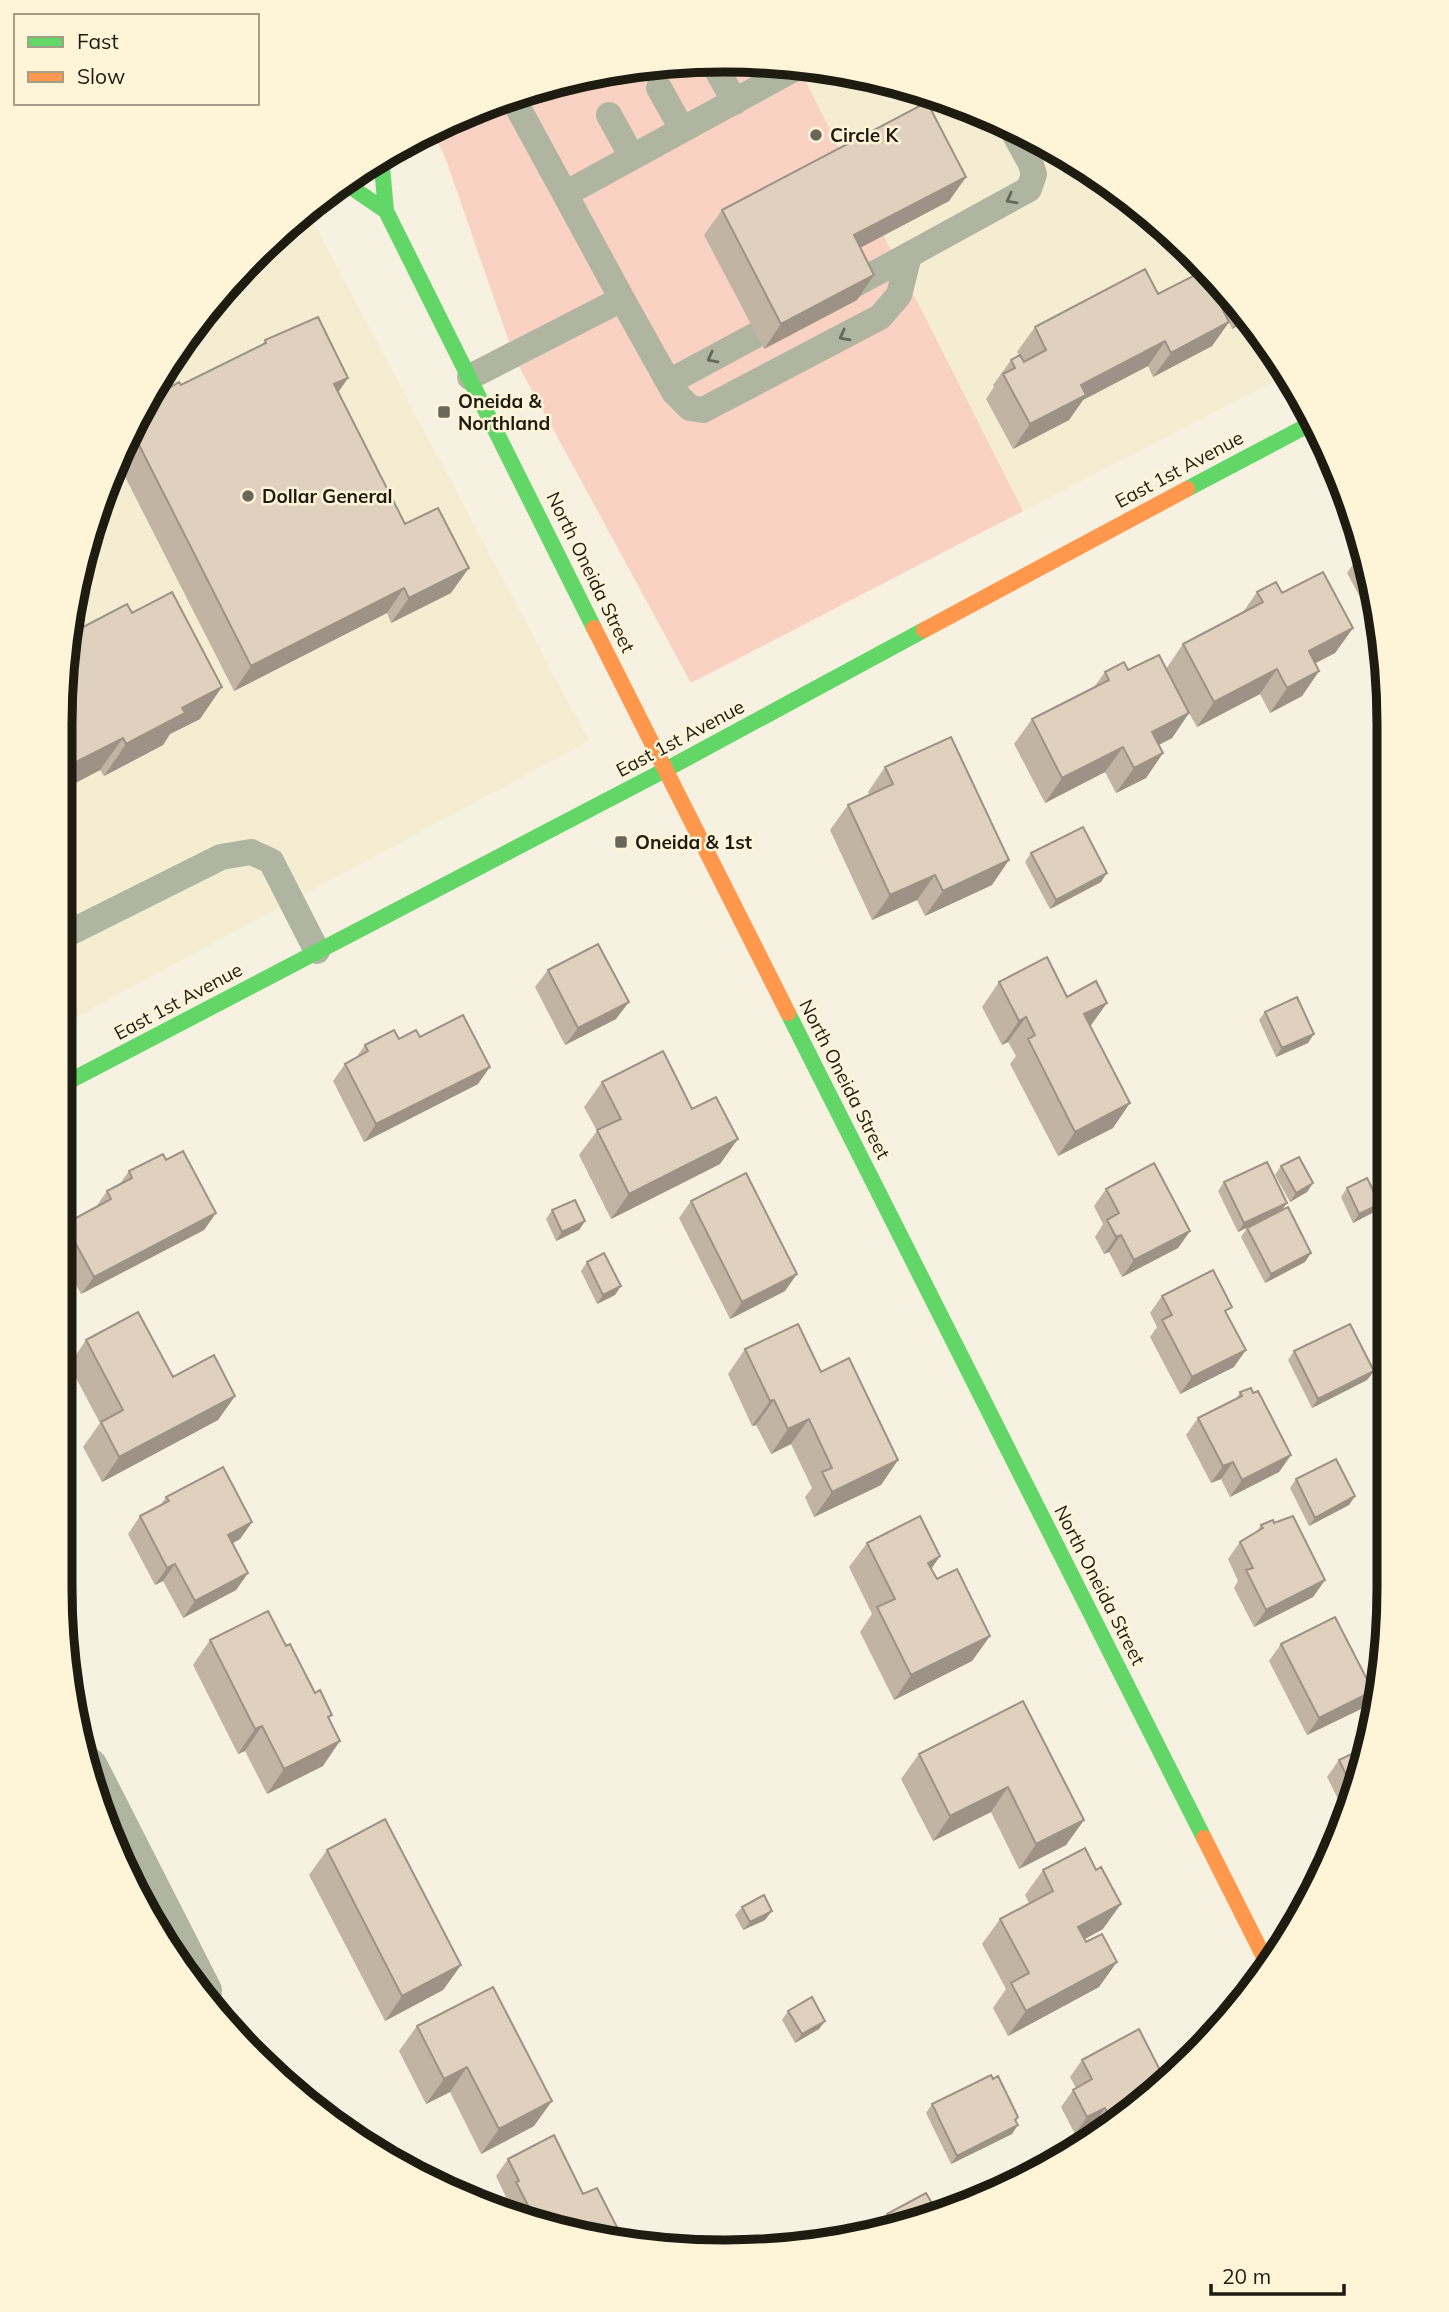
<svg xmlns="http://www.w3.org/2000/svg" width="1449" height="2312" viewBox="0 0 1449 2312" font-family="Mulish,sans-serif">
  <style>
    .built { fill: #f5edd2 }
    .green { fill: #fad2c3 }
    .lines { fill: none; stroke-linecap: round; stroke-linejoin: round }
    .lane { stroke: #b0b5a2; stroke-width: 26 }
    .street { stroke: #b0b5a2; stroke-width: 38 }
    .fast { stroke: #63d668; stroke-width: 16 }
    .slow { stroke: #ff974d; stroke-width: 16 }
    .wall { fill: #c1b4a3 }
    .shaded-wall { fill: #9d9285 }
    .building { fill: #e0d1be; stroke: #9d9285; stroke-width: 2 }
    .oneway { stroke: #67685a }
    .poi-dot { fill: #6a665a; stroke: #fef5d9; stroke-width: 2.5 }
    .labels { text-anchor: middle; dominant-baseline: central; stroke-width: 5; stroke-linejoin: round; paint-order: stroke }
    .poi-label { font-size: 19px; font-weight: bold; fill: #1e1b11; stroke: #fef5d9; text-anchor: start }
    .street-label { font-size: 19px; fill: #1e1b11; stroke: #fef5d9 }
    .rim { fill: none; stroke: #1e1b11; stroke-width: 9 }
  </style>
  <rect width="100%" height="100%" fill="#f6f1e1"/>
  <path class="built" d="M768 61 897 82 1019 128 1130 197 1225 286 1288 374 691 683 432 131 638 65Z
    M307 210 589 741 63 1024 65 638 110 470 197 319 286 224Z"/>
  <path class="green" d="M768 61 798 66 1023 511 691 683 515 359 444 154 432 131 511 95 638 65Z"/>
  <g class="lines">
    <path class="lane" d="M713 63 735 102
      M659 88 682 129
      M511 95 565 194
      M609 115 632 157
      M850 287 909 255
      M622 299 565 194 799 66
      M470 377 622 299 674 392 690 408 703 410 880 317 899 295 909 255 1029 189 1034 174 1030 162 1009 124
      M669 382 756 335
      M63 936 221 857 251 852 271 861 317 951"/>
    <path class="street" d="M89 1767 203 1991"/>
    <path class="fast" d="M381 156 386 211 594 628
      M345 183 386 211
      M1187 489 1314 422
      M788 1013 1204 1838
      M62 1085 665 770 924 630"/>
    <path class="slow" d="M594 628 788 1013
      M924 630 1187 489
      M1204 1838 1268 1965"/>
  </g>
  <path class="wall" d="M966 177 949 201 860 248 857 300 764 349 704 235 722 210Z
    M1210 272 1225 286 1249 320 1232 329 1229 322 1212 346 1153 377 1148 366 1083 400 1069 420 1013 449 986 399 994 387 993 385 1011 360 1019 355 1017 352 1035 327 1158 294 1206 277Z
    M265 340 348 378 338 392 405 524 451 593 391 623 387 613 234 691 116 459 151 399 261 346Z
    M1363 554 1376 622 1374 623 1347 573 1359 556Z
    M1257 592 1282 593 1353 628 1335 653 1315 663 1319 671 1302 696 1270 713 1260 694 1197 727 1189 713 1172 738 1159 745 1163 753 1146 778 1116 793 1105 772 1045 803 1014 744 1032 719 1094 687 1105 672 1166 669 1183 644 1243 612Z
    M132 613 200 719 170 734 163 745 104 776 100 770 64 789 65 638 68 635Z
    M885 767 992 885 925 916 917 900 872 920 830 830 848 805 869 795 868 792Z
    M1031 853 1101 882 1050 909 1025 862Z
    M548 970 616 1019 565 1045 535 987Z
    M999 982 1067 997 1090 1026 1113 1128 1058 1156 1010 1064 1016 1056 1008 1042 1002 1045 982 1007Z
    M1265 1012 1308 1043 1276 1057 1259 1020Z
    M420 1037 478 1084 364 1142 333 1081 345 1064 356 1058 365 1045 399 1039Z
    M602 1082 720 1164 611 1219 579 1155 597 1131 584 1107Z
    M166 1160 216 1213 204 1230 81 1294 61 1257 62 1228 65 1224 96 1207 107 1191 119 1185 129 1171Z
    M1281 1166 1313 1183 1307 1192 1290 1202 1275 1175Z
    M1224 1182 1287 1203 1281 1211 1305 1262 1265 1283 1241 1237 1247 1228 1264 1219 1238 1232 1218 1191Z
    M1347 1188 1380 1204 1374 1212 1353 1223 1341 1197Z
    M1106 1189 1190 1231 1178 1248 1122 1277 1109 1252 1104 1254 1095 1237 1103 1224 1094 1206Z
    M691 1201 785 1291 730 1319 679 1218Z
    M552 1210 585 1221 579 1230 556 1241 546 1219Z
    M587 1262 615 1295 597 1304 581 1271Z
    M1162 1296 1234 1367 1180 1394 1150 1337 1157 1327 1150 1313Z
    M86 1340 173 1377 235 1396 218 1420 102 1482 83 1447 100 1423 69 1365Z
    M745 1349 821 1372 898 1460 881 1485 814 1517 805 1497 812 1488 791 1444 771 1454 756 1425 752 1426 728 1374Z
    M1294 1351 1374 1371 1367 1380 1312 1408 1288 1360Z
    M1240 1392 1291 1455 1279 1472 1230 1497 1221 1479 1211 1483 1186 1435 1198 1418 1236 1399Z
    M1296 1479 1355 1496 1349 1505 1309 1526 1290 1488Z
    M166 1497 252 1522 240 1539 233 1543 248 1573 236 1590 183 1618 163 1581 155 1585 128 1534 140 1516 160 1506Z
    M1274 1523 1325 1580 1313 1597 1254 1627 1234 1588 1238 1581 1228 1559 1240 1542 1257 1531 1261 1525Z
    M867 1543 940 1556 931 1569 937 1579 990 1636 972 1661 894 1700 860 1632 872 1614 849 1567Z
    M1384 1637V1674L1383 1677 1370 1650 1376 1641Z
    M210 1640 286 1646 315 1693 332 1715 329 1719 323 1766 267 1794 245 1751 238 1754 193 1665Z
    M1281 1644 1361 1709 1307 1735 1269 1661Z
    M1023 1701 1084 1820 1066 1845 1019 1869 991 1812 933 1841 901 1779 919 1754Z
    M1364 1748 1344 1824 1343 1825 1335 1809 1340 1803 1327 1777 1339 1760Z
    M327 1850 461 1965 443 1990 385 2021 309 1875Z
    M1043 1870 1103 1929 1085 1939 1099 1987 1008 2036 993 2008 1006 1989 982 1944 1000 1919 1029 1903 1025 1895Z
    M742 1907 765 1920 743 1930 735 1915Z
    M493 1987 534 2126 481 2154 450 2092 426 2104 399 2051 417 2026Z
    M788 2011 825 2021 819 2029 795 2043 782 2020Z
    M1082 2060 1163 2076 1098 2136 1093 2125 1075 2134 1061 2107 1073 2090 1076 2088 1070 2077Z
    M932 2104 1016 2121 1012 2134 951 2164 926 2113Z
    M508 2159 583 2194 621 2235 513 2218 504 2199 506 2197 496 2176Z
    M887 2214 897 2230 885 2231 880 2223Z"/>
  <path class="shaded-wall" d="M966 177 949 201 837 260 854 235Z
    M874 275 857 300 764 349 781 324Z
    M1244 313 1249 320 1232 329Z
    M1229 322 1212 346 1153 377 1171 353Z
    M1165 341 1148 366 1083 400 1069 420 1013 449 1030 424 1081 385Z
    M348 378 331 403 334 384Z
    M469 568 451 593 391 623 409 598Z
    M404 588 387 613 234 691 251 666Z
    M1353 628 1335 653 1291 676 1309 651Z
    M1277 669 1260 694 1197 727 1214 702Z
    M1319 671 1302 696 1270 713 1287 688Z
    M222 687 200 719 170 734 163 745 104 776 126 744 182 708Z
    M1189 713 1172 738 1135 757 1152 732Z
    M123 738 100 770 64 789V768Z
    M1123 747 1105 772 1045 803 1062 778Z
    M1163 753 1146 778 1116 793 1134 768Z
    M1009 860 992 885 925 916 943 891Z
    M1107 873 1101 882 1050 909 1056 900Z
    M935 875 917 900 872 920 890 895Z
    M629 1002 616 1019 565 1045 578 1028Z
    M1107 1003 1089 1028 1084 1014Z
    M1026 1017 1008 1042 1002 1045 1019 1021Z
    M1314 1034 1308 1043 1276 1057 1282 1048Z
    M490 1067 478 1084 364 1142 376 1124Z
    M1130 1103 1113 1128 1058 1156 1075 1132Z
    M738 1139 720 1164 611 1219 629 1194Z
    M1313 1183 1307 1192 1290 1202 1296 1193Z
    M1287 1203 1280 1212 1238 1232 1244 1223Z
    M1380 1204 1374 1212 1353 1223 1359 1214Z
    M216 1213 204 1230 81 1294 94 1277Z
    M585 1221 579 1230 556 1241 562 1232Z
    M1190 1231 1178 1248 1122 1277 1134 1260Z
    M1121 1235 1109 1252 1104 1254 1116 1237Z
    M1311 1253 1305 1262 1265 1283 1271 1274Z
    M797 1274 785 1291 730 1319 742 1302Z
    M621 1286 615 1295 597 1304 603 1295Z
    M1246 1350 1234 1367 1180 1394 1192 1377Z
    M1374 1371 1367 1380 1312 1408 1318 1399Z
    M235 1396 218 1420 102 1482 119 1457Z
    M774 1400 756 1425 752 1426 770 1401Z
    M809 1419 791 1444 771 1454 788 1429Z
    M1291 1455 1279 1472 1230 1497 1242 1480Z
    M898 1460 881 1485 814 1517 832 1492Z
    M1233 1462 1221 1479 1211 1483 1223 1466Z
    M1355 1496 1349 1505 1309 1526 1315 1518Z
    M252 1522 240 1539 216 1552 228 1535Z
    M940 1556 923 1581 928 1563Z
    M175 1564 163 1581 155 1585 167 1568Z
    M248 1573 236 1590 183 1618 195 1601Z
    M1325 1580 1313 1597 1254 1627 1266 1610Z
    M990 1636 972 1661 894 1700 911 1675Z
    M1373 1691 1361 1709 1307 1735 1319 1718Z
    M262 1726 245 1751 238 1754 255 1729Z
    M340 1741 323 1766 267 1794 284 1769Z
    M1008 1787 991 1812 933 1841 950 1816Z
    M1084 1820 1066 1845 1019 1869 1036 1844Z
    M1121 1904 1103 1929 1061 1952 1078 1927Z
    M772 1911 765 1920 743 1930 750 1922Z
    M1117 1962 1099 1987 1008 2036 1026 2011Z
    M461 1965 443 1990 385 2021 402 1996Z
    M825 2021 819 2029 795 2043 802 2034Z
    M467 2067 450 2092 426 2104 444 2079Z
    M552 2101 534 2126 481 2154 499 2129Z
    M1105 2108 1093 2125 1075 2134 1087 2117Z
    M1018 2125 1012 2134 951 2164 957 2156Z"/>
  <path class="building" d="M927 102 966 177 854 235 874 275 781 324 722 210Z
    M1145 269 1158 294 1203 271 1229 322 1171 353 1165 341 1081 385 1086 395 1030 424 1003 374 1015 368 1011 360 1020 355 1024 362 1046 350 1035 327Z
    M318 317 348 378 334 384 405 524 438 508 469 568 409 598 404 588 251 666 132 431 136 425 141 423 139 420 151 399 179 382 181 385 266 343 265 340Z
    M1363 554 1366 568 1359 556Z
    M1323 572 1353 628 1309 651 1319 671 1287 688 1277 669 1214 702 1183 644 1263 602 1257 592 1276 582 1282 593Z
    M172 592 222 687 182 708 185 713 126 744 123 738 64 768 65 638 67 632 68 635 127 604 132 613Z
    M1159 655 1189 713 1152 732 1163 753 1134 768 1123 747 1062 778 1032 719 1109 680 1105 672 1124 662 1128 670Z
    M951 737 1009 860 943 891 935 875 890 895 848 805 893 784 885 767Z
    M1083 827 1107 873 1056 900 1031 853Z
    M598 944 629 1002 578 1028 548 970Z
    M1047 957 1067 997 1096 981 1107 1003 1084 1014 1130 1103 1075 1132 1028 1039 1035 1035 1026 1017 1019 1021 999 982Z
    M1297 997 1314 1034 1282 1048 1265 1012Z
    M463 1015 490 1067 376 1124 345 1064 368 1051 365 1045 394 1030 399 1039 416 1030 420 1037Z
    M663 1051 692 1109 716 1097 738 1139 629 1194 597 1130 621 1119 602 1082Z
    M183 1151 216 1213 94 1277 65 1224 111 1199 107 1191 132 1178 129 1171 163 1154 166 1160Z
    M1299 1157 1313 1183 1296 1193 1281 1166Z
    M1267 1162 1287 1203 1244 1223 1224 1182Z
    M1154 1163 1190 1231 1134 1260 1121 1235 1116 1237 1107 1220 1119 1213 1106 1189Z
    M746 1173 797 1274 742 1302 691 1201Z
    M1367 1178 1380 1204 1359 1214 1347 1188Z
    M575 1200 585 1221 562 1232 552 1210Z
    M1288 1207 1311 1253 1271 1274 1247 1228Z
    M604 1253 621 1286 603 1295 587 1262Z
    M1213 1270 1232 1307 1225 1311 1246 1350 1192 1377 1162 1320 1172 1315 1162 1296Z
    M138 1312 173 1377 214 1355 235 1396 119 1457 101 1422 123 1410 86 1340Z
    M798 1324 821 1372 849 1358 898 1460 832 1492 822 1472 832 1468 809 1419 788 1429 774 1400 770 1401 745 1349Z
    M1350 1324 1374 1371 1318 1399 1294 1351Z
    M1251 1388 1253 1393 1258 1391 1291 1455 1242 1480 1233 1462 1223 1466 1198 1418 1242 1396 1240 1392Z
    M1336 1459 1355 1496 1315 1518 1296 1479Z
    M223 1467 252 1522 228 1535 248 1573 195 1601 175 1564 167 1568 140 1516 169 1501 166 1497Z
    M920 1516 940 1556 928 1563 937 1579 957 1569 990 1636 911 1675 877 1607 895 1599 867 1543Z
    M1293 1516 1325 1580 1266 1610 1246 1570 1253 1568 1240 1542 1263 1528 1261 1525 1273 1520 1274 1523Z
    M268 1611 286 1646 290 1644 315 1693 320 1690 332 1715 328 1717 340 1741 284 1769 262 1726 255 1729 210 1640Z
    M1335 1617 1373 1691 1319 1718 1281 1644Z
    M1384 1637V1658L1376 1641Z
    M1023 1701 1084 1820 1036 1844 1008 1787 950 1816 919 1754Z
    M1364 1748 1353 1789 1339 1760Z
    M1353 1790 1350 1799 1347 1792Z
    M385 1819 461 1965 402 1996 327 1850Z
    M1085 1848 1096 1870 1101 1867 1121 1904 1078 1927 1086 1942 1102 1934 1117 1962 1026 2011 1011 1983 1029 1973 1000 1919 1053 1891 1043 1870Z
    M764 1895 772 1911 750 1922 742 1907Z
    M493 1987 552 2101 499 2129 467 2067 444 2079 417 2026Z
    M812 1997 825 2021 802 2034 788 2011Z
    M1139 2029 1163 2076 1113 2123 1105 2108 1087 2117 1073 2090 1092 2079 1082 2060Z
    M991 2075 993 2079 998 2076 1018 2117 1015 2120 1018 2125 957 2156 932 2104Z
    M554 2135 583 2194 597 2188 621 2235 536 2221 516 2182 519 2181 508 2159Z
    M926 2193 937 2212 895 2230 887 2214Z"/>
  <defs><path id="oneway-chevron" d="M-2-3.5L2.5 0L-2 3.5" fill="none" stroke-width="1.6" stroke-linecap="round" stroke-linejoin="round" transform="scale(1.75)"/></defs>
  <g class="oneway">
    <use href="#oneway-chevron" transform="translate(1011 199) rotate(152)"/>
    <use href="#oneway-chevron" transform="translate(844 336) rotate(152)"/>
    <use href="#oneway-chevron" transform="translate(712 358) rotate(152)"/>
  </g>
  <g class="poi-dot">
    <circle cx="816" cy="135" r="7"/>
    <rect x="437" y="405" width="14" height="14" rx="3.5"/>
    <circle cx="248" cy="496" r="7"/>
    <rect x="614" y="835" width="14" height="14" rx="3.5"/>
  </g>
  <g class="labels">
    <g class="poi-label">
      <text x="830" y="135">Circle K</text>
      <text x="458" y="401">Oneida &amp;<tspan x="458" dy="22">Northland</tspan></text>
      <text x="262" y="496">Dollar General</text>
      <text x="635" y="842">Oneida &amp; 1st</text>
    </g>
    <g class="street-label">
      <text transform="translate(1179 469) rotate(-28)">East 1st Avenue</text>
      <text transform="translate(591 572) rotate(64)">North Oneida Street</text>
      <text transform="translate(680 738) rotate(-28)">East 1st Avenue</text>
      <text transform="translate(178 1001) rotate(-28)">East 1st Avenue</text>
      <text transform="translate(845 1079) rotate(63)">North Oneida Street</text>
      <text transform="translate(1100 1585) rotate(63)">North Oneida Street</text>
    </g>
  </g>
  <path d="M0 0H1449V2312H0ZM724 72H725A652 652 0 0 1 1377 724V1588A652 652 0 0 1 725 2240H724A652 652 0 0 1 72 1588V724A652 652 0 0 1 724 72Z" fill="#fef5d9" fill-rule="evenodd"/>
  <path class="rim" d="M724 72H725A652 652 0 0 1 1377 724V1588A652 652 0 0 1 725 2240H724A652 652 0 0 1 72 1588V724A652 652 0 0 1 724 72Z"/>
  <rect x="14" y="14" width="245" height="91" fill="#fef5d9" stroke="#a49e89" stroke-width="2"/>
  <rect x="28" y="37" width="35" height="10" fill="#63d668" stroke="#a49e89" stroke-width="2"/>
  <text x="77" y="49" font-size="21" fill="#1e1b11">Fast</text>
  <rect x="28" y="72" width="35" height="10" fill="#ff974d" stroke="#a49e89" stroke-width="2"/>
  <text x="77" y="84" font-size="21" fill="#1e1b11">Slow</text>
  <path d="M1211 2284v10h133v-10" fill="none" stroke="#1e1b11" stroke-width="3.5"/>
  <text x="1222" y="2284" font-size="21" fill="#1e1b11" stroke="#fef5d9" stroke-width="5" paint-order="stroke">20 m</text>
</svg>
